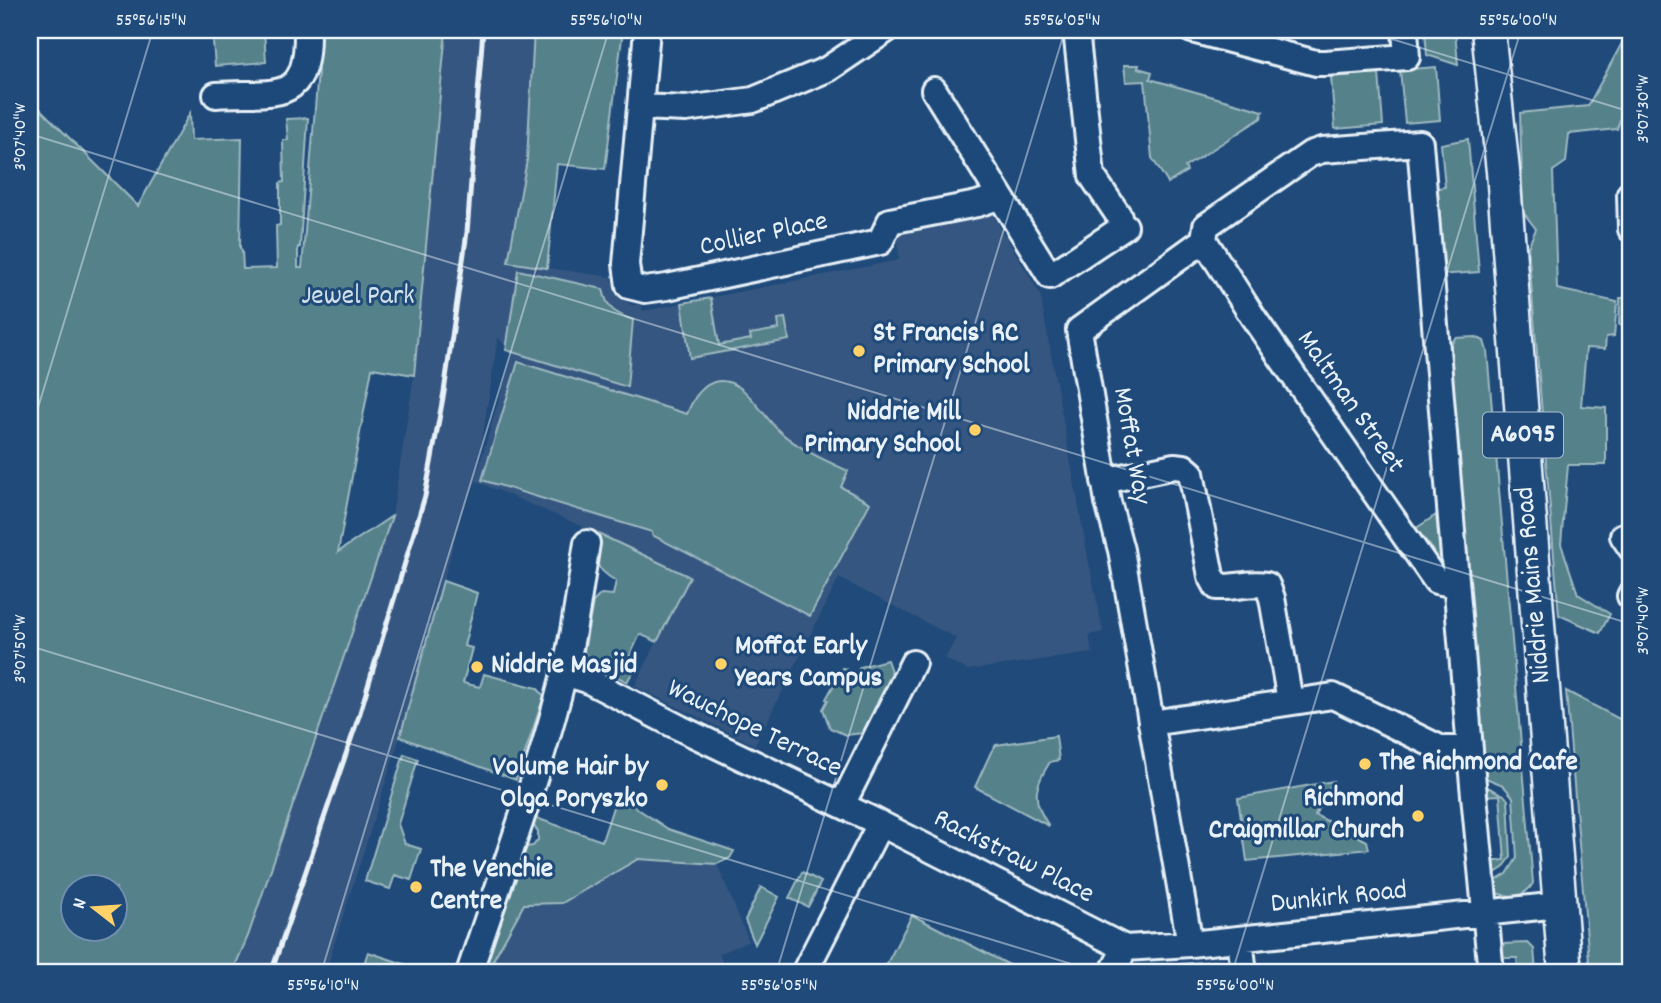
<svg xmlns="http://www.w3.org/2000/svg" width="1661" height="1003" viewBox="0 0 1661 1003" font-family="Dekko,sans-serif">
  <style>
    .built { fill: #365780; fill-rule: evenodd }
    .green { fill: #55818a; stroke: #9eb9c1; stroke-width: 2; fill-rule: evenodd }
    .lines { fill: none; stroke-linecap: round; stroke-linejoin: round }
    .minor-casing { stroke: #e8f1f8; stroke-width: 30 }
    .major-casing { stroke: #e8f1f8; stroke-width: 37 }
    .minor { stroke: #1f4a7a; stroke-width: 24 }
    .major { stroke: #1f4a7a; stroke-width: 32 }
    .rail { stroke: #e8f1f8; stroke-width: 5 }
    .ticks { fill: none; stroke: #e8f1f8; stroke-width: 2; stroke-opacity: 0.45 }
    .poi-dot { fill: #ffd166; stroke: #1f4a7a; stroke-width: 2.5 }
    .labels { text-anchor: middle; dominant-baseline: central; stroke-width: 6; stroke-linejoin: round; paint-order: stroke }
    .shield { fill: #1f4a7a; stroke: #acbfd2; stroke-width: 2 }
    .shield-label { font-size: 26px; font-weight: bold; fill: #e8f1f8 }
    .street-label { font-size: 28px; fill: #e8f1f8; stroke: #1f4a7a }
    .park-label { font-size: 28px; fill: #d2e0e8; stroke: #1f4a7a }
    .poi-label { font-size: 28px; font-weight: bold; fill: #e8f1f8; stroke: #1f4a7a; text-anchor: start }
    .neatline { fill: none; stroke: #e8f1f8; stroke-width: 2.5 }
    .ticks-label { font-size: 18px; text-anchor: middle; fill: #e8f1f8 }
  </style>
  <rect width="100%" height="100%" fill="#1f4a7a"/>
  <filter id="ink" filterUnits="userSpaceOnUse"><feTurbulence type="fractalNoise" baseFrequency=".0143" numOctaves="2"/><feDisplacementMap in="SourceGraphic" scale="14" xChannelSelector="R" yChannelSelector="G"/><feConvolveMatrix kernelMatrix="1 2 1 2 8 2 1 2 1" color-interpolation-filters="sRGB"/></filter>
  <g filter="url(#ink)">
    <path class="built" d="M446 30H534L527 160 508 262 611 277 615 293 620 299 632 305H641L643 311 899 260 897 232 992 214 1040 294 1089 563 1103 632 1089 635 1092 653 968 670 945 659 956 638 839 578 755 745 635 686 689 576 579 525 476 481 463 509 400 737 325 973H233L248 936 392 516 414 375ZM498 337 512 355 477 473Z
      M638 859 717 864 749 941 719 954 727 973H482L506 900 562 903Z"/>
    <path class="green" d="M212 30H264L266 62 215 66Z
      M315 30H446L414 375 372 368 338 552 392 516 248 936 232 973H30V99L138 206 190 113 191 140 242 138 240 248 242 251 243 269 277 268 276 226 280 225V183L284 182 283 140H288L286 119 308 118 300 247H298V268H302L318 71 315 60ZM74 888H116V930H74Z
      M534 30H623L605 169 557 164 547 268 508 262 527 160Z
      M1425 30H1455L1458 65 1427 55Z
      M1629 30H1631V86L1617 129 1569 134 1566 162 1553 171 1557 289 1617 302 1614 336 1606 337 1605 349 1586 348 1581 406 1606 408V465H1568L1561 544 1578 594 1610 614 1600 633 1559 615 1528 247 1536 229 1523 212 1520 113 1588 106Z
      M1124 65H1139L1138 68 1152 72 1150 79 1263 111 1261 118 1185 167 1187 171 1168 183 1152 158 1145 81 1126 82Z
      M1436 67 1440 120 1405 123 1400 70Z
      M1379 73 1383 125 1335 129 1331 77Z
      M1468 139 1479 272 1439 275 1430 189 1445 187 1441 144Z
      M518 270 603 289C607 309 614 313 633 320L627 387 506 350Z
      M711 298 719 345 751 339 750 334 779 329 778 319 785 318 789 340 690 358 682 303Z
      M1620 298H1631V326L1619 325Z
      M1476 337 1484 341 1487 351 1533 883C1526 897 1510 898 1496 893L1495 881 1507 874 1517 858 1513 797 1503 785 1481 776 1448 350 1455 338Z
      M518 362 687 414C695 392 713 370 739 387 753 396 766 419 779 431 799 449 824 460 848 471L841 487 870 503 810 616 652 535V532L482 480Z
      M1436 515 1441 564 1430 556 1434 551 1422 536 1417 539 1412 531Z
      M599 534 690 577 657 642 640 634 628 660 637 664 627 682 590 662 584 652 593 602 601 594 613 595 616 581C592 567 594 560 599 534Z
      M443 581 477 593 464 646 472 648 463 683 480 687 484 674 537 688 544 696 516 780 400 737Z
      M887 660 892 674 863 733 846 735 830 728 823 709 828 700 826 699 843 668 856 674 860 667Z
      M1566 691 1631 725V973H1590Z
      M1056 736 1059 760 1050 762C1034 787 1031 800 1049 826L975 787 991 752 996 745Z
      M404 754 418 759 398 824 405 844 421 849 411 880 395 875 390 889 365 881Z
      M1333 781 1315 815 1367 841 1369 849 1247 861 1238 798Z
      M1481 784 1504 795 1508 800 1511 857 1503 868 1488 877 1490 862 1505 860 1500 795 1482 796Z
      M617 795 668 829 734 851 730 858 717 864 638 859 562 903 524 904 486 973H481L525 847 533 846 538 840V831L533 825 536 818 602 841Z
      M802 872 821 882 808 907 789 898Z
      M761 887 779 897 755 944 745 920Z
      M912 915 1025 973H882Z
      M1528 943 1534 949 1536 973H1518L1517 958H1501L1502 944Z
      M368 952 428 972 427 973H361Z
      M1215 961 1224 962 1229 967V973H1142L1133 968Z"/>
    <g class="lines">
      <g class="minor-casing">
        <path id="minor" d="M886 30 828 69 753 100 686 109 640 107 626 264 629 286 645 290 667 287 880 242 890 221 977 204 998 197
          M1076 30 1092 176 1119 216
          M1192 30 1316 63H1325L1407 57 1405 30
          M934 90 1050 276 1125 226
          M216 95C277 91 308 106 307 30
          M640 107 647 30
          M1630 194 1631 229
          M1204 240 1253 317 1436 581 1456 585
          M1104 481 1174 466 1184 467 1191 473 1211 576 1217 587C1235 588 1250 582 1267 585L1272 598 1290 701
          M1623 536 1631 548
          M1630 596 1631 594
          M564 673 587 680 680 728 875 821 1125 948 1190 944 1559 905
          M1151 723 1333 696 1442 749H1470
          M842 805 913 663
          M1240 939 1244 973
          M1190 944 1121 550 1108 502 1079 330 1204 240 1206 226 1310 154 1322 150 1420 143 1472 774 1491 973
          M469 973C502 874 539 775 564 674 575 631 580 586 587 543
          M804 973 880 824
          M1112 973 1125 948"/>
      </g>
      <g class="major-casing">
        <path id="major" d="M1488 30 1503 171 1565 973"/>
      </g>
      <use href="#minor" class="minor"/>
      <use href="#major" class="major"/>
      <path class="rail" d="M271 973 359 716 425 496 444 392 467 232 483 30"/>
    </g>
  </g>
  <path class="ticks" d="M1362 30 1631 112M30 134 1631 624M30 434 153 30M30 646 1101 973M321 973 609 30M776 973 1065 30M1232 973 1521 30"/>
  <g class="poi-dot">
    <circle cx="859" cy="351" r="7"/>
    <circle cx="975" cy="430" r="7"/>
    <circle cx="721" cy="664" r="7"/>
    <circle cx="477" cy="667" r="7"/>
    <circle cx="1365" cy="764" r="7"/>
    <circle cx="662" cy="785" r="7"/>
    <circle cx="1418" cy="816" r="7"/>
    <circle cx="416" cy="887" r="7"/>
  </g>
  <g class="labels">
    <rect class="shield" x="1483" y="412.5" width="80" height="45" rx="5"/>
    <g class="shield-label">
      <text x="1523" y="435">A6095</text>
    </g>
    <g class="street-label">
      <text transform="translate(764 236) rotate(-12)">Collier Place</text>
      <text transform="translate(1349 403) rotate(55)">Maltman Street</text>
      <text transform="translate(1130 446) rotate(80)">Moffat Way</text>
      <text transform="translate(1535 585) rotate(-95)">Niddrie Mains Road</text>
      <text transform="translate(754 730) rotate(26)">Wauchope Terrace</text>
      <text transform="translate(1013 858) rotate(27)">Rackstraw Place</text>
      <text transform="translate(1339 899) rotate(-6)">Dunkirk Road</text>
    </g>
    <g class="park-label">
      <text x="358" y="298">Jewel Park</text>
    </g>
    <g class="poi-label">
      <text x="873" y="335">St Francis' RC<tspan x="873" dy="32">Primary School</tspan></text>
      <text x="961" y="414" text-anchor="end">Niddrie Mill<tspan x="961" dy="32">Primary School</tspan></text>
      <text x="735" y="648">Moffat Early<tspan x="735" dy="32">Years Campus</tspan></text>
      <text x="491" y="667">Niddrie Masjid</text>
      <text x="1379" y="764">The Richmond Cafe</text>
      <text x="648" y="769" text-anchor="end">Volume Hair by<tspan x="648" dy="32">Olga Poryszko</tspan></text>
      <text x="1404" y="800" text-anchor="end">Richmond<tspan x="1404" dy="32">Craigmillar Church</tspan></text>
      <text x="430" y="871">The Venchie<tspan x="430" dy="32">Centre</tspan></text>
    </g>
  </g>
  <rect width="1661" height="1003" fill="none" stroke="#1f4a7a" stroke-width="77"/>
  <g transform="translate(94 908) rotate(287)"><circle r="33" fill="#1f4a7a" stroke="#6f8dac" stroke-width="2"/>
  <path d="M0-5L12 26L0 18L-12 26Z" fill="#ffd166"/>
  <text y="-10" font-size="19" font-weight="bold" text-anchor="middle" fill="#e8f1f8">N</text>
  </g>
  <rect x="38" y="38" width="1584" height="926" class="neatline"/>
  <g class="ticks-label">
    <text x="151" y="25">55°56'15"N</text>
    <text x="606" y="25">55°56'10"N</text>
    <text x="1062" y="25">55°56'05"N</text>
    <text x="1518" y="25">55°56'00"N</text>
    <text transform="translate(1642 109) rotate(-90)" y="6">3°07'30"W</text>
    <text transform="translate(19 137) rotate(-90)" y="6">3°07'40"W</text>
    <text transform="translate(1642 621) rotate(-90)" y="6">3°07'40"W</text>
    <text transform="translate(19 649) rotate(-90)" y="6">3°07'50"W</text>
    <text x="323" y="990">55°56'10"N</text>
    <text x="779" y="990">55°56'05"N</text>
    <text x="1235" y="990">55°56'00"N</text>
  </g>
</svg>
